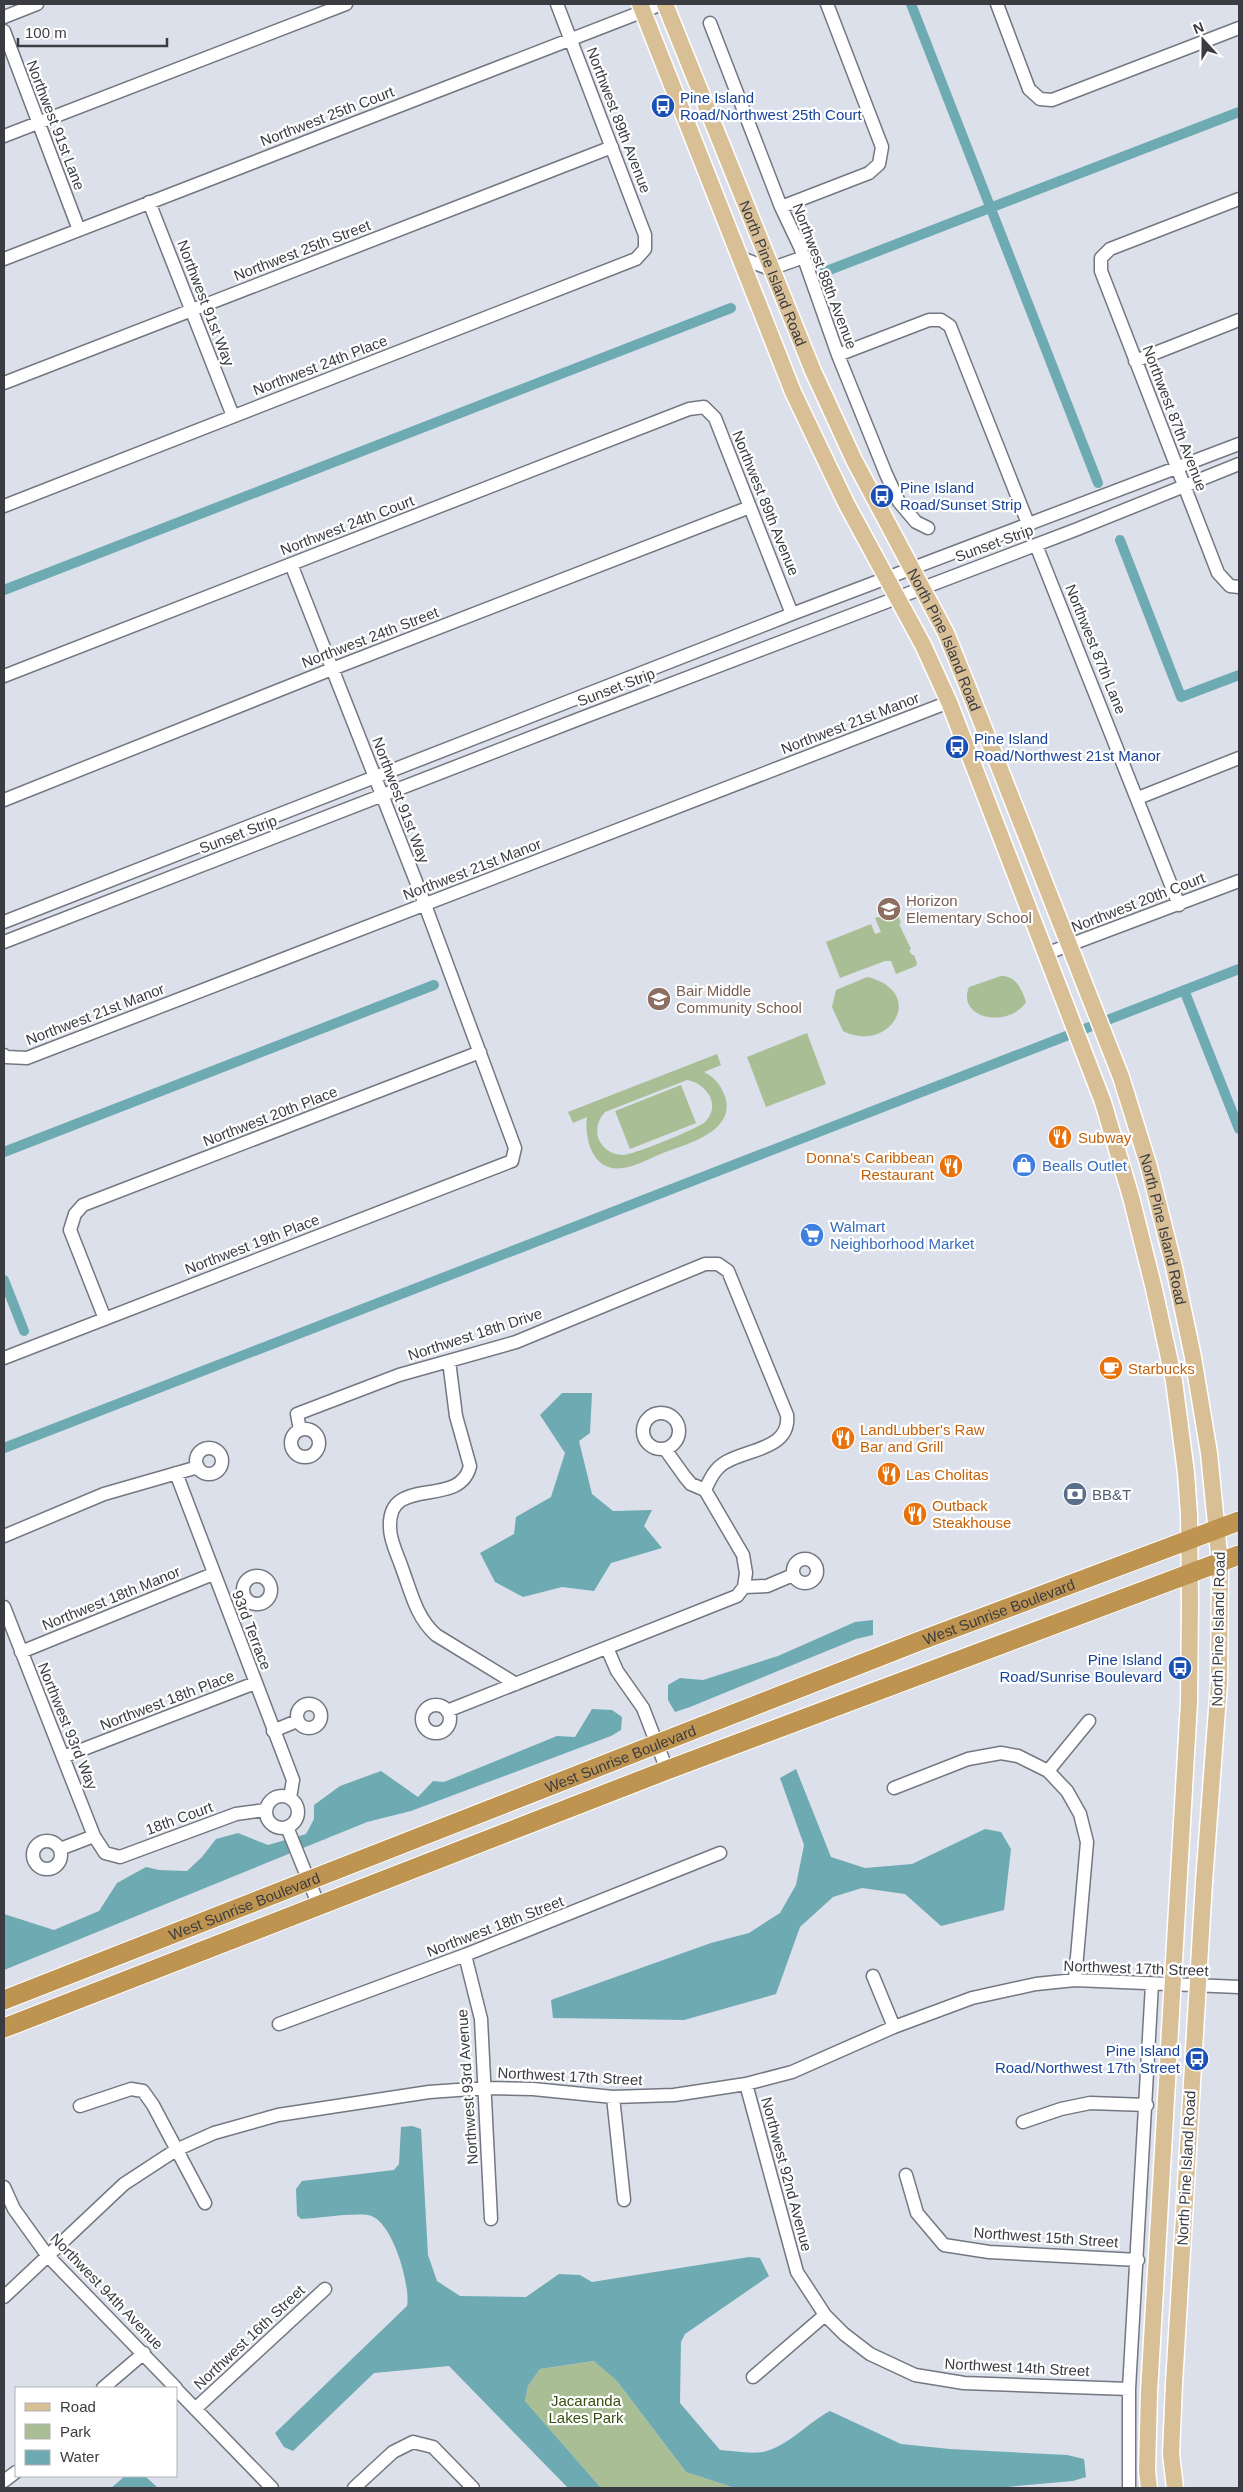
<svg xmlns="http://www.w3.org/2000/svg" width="1243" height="2492" viewBox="0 0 1243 2492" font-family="Helvetica,sans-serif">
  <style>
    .green { fill: #a9be94; fill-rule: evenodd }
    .water { fill: #6eaab2 }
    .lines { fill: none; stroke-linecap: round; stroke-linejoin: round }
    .canal { stroke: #6eaab2; stroke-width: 10 }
    .minor-casing { stroke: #737781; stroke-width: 15 }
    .major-casing { stroke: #fff; stroke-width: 19 }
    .highway-casing { stroke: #fff; stroke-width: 21 }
    .minor { stroke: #fff; stroke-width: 12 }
    .major { stroke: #d9bf96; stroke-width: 16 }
    .highway { stroke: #bf9450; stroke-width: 19 }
    .labels { text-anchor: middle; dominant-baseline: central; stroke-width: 4.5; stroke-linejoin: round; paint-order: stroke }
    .transit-label { font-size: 15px; fill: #164399; stroke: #fff; text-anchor: start }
    .street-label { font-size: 15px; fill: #3b3c41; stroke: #fff }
    .education-label { font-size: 15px; fill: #785e54; stroke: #fff; text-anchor: start }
    .food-label { font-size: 15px; fill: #c56008; stroke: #fff; text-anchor: start }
    .shop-label { font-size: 15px; fill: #366cbe; stroke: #fff; text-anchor: start }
    .service-label { font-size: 15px; fill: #4e5e75; stroke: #fff; text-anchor: start }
    .park-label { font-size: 15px; fill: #354f0f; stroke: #fff }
  </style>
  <rect width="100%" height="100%" fill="#dbe0eb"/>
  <path class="green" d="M893 912 898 915 901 923 899 924 911 949 909 950 912 955H914L917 963 916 966 896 974 891 961H885L840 978 826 942 871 924 875 934 881 932 875 918Z
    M1001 976C1016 975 1022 990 1026 1002 1009 1029 956 1019 969 987Z
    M867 977C929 992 889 1055 843 1031L832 1007 836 990Z
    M807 1033 826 1084 766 1107 747 1057Z
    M717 1054 721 1065 704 1072C714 1077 720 1084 724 1094 739 1131 687 1144 663 1153 650 1158 637 1166 623 1168 593 1173 584 1139 587 1117L573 1123 568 1112ZM687 1080C706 1083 722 1105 705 1122 697 1129 635 1154 624 1155 613 1155 604 1150 599 1140 595 1130 598 1120 605 1112Z
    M681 1085 696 1123 630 1149 615 1111Z
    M595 2361 617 2381 686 2472 735 2488H601L525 2401 528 2386 540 2369Z"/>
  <path class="water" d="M562 1393H592L590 1433 579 1441 592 1494 613 1511 652 1510 644 1526 662 1548 611 1563 594 1591 562 1587 523 1597 495 1582 480 1553 514 1534 516 1517 551 1497 565 1453 540 1415Z
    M873 1620V1635L856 1639 690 1707 675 1712 668 1700V1685L680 1678 703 1680 778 1656 855 1622Z
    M592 1709 612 1710 622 1717 621 1730 611 1736 411 1811 367 1822 4 1970V1914L54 1930 99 1911 117 1883 146 1867 159 1870 187 1871 202 1857 216 1839 238 1833 268 1845 306 1834 314 1819V1805L340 1786 381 1771 418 1797 433 1781 444 1782 557 1736 575 1737Z
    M796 1769 831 1857 865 1868 912 1864 985 1829 1001 1832 1011 1849 1004 1910 941 1926 905 1894 862 1888 833 1897 800 1927 776 1994 684 2020 553 2018 551 2000 711 1943 749 1933 780 1913 796 1885 804 1845 780 1778Z
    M412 2126 421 2129 428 2255 437 2281 460 2296 526 2297 559 2274 580 2275 592 2282 749 2257 760 2258 769 2276 685 2334 681 2342 680 2403 720 2450C733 2451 750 2454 763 2452 789 2446 807 2423 830 2411L901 2444 950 2449 1067 2455 1084 2459 1086 2477 1073 2481 995 2488H735L686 2472 617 2381 594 2361 540 2369 528 2386 525 2401 601 2488H568L449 2366 374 2373 293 2451 284 2447 275 2433 407 2306C411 2286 392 2218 368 2215 347 2213 322 2218 301 2219L297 2215 296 2189 302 2181 394 2170 399 2164 401 2127Z
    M125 2476H145L158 2488H111Z"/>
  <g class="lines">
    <path class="canal" d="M911 4 1098 483
      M824 272 1239 112
      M1120 540 1181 697 1239 675
      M4 590 731 308
      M1184 990 1239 1129
      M4 1152 434 985
      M4 1280 24 1331
      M4 1448 1239 969"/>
    <g class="minor-casing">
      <path id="minor" d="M997 4 1029 89 1040 99 1052 100 1239 28
        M4 17 37 4
        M710 23 781 207 800 247 838 355 886 474 899 502 916 522 928 528
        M4 31 79 230
        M4 136 346 4
        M1239 199 1110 249 1101 258V271L1218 573 1230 586 1239 587
        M149 202 233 416
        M781 207 869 173 879 164 882 147 827 4
        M739 257 770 269 804 257
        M4 259 662 4
        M838 355 929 320H941L950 326 1029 526
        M1135 361 1239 320
        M4 383 612 147
        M4 506 636 259 645 249V235L557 4
        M1036 545 1179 905
        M4 676 689 409 704 407 715 418 792 614
        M1138 798 1239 758
        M4 800 332 669 750 507
        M4 922 792 614 1239 444
        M4 942 579 719 1075 530 1239 464
        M1048 953 1239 881
        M4 1055 6 1057 27 1058 949 702
        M105 1319 70 1230 75 1214 83 1205 480 1052
        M4 1358 512 1161 515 1148 421 894 291 564
        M449 1361 456 1416 470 1466C460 1510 387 1473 390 1528 390 1541 398 1556 402 1568 411 1592 416 1617 436 1635L516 1684
        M643 1431a18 18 0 1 1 36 0a18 18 0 1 1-36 0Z
        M291 1443a14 14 0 1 1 28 0a14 14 0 1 1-28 0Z
        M300 1430 297 1414 399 1375 516 1342 705 1264H718L728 1271 787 1415C791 1449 748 1449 726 1462 715 1468 710 1479 705 1490
        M196 1461a13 13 0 1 1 26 0a13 13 0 1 1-26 0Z
        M665 1449 685 1477 691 1484 705 1490 743 1555 746 1573 744 1587
        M176 1473 293 1780 290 1798
        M4 1536 104 1494 198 1467
        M793 1571a12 12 0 1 1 24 0a12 12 0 1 1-24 0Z
        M243 1590a14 14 0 1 1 28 0a14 14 0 1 1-28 0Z
        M4 1607 94 1836 105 1853 120 1857 236 1814 265 1810
        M607 1648 617 1671 643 1708 667 1770
        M21 1652 213 1574
        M297 1716a12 12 0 1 1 24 0a12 12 0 1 1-24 0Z
        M422 1719a14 14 0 1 1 28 0a14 14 0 1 1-28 0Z
        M447 1711 737 1596 744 1587 767 1586 793 1575
        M273 1731 297 1721
        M63 1757 255 1683
        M1048 1771 1089 1721
        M894 1788 968 1759 1001 1753 1018 1756 1048 1771 1067 1791 1080 1814 1087 1842 1075 1980
        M266 1812a16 16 0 1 1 32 0a16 16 0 1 1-32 0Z
        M287 1827 319 1906
        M33 1855a14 14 0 1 1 28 0a14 14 0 1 1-28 0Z
        M60 1849 94 1836
        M465 1955 481 2019 491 2219
        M873 1976 894 2027
        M279 2024 465 1955 720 1853
        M746 2084 797 2272 825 2315 844 2334 870 2354 915 2375 964 2383 1129 2389
        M613 2097 624 2200
        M80 2106 131 2089 143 2091 153 2105 205 2203
        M1023 2122 1061 2109 1090 2103 1147 2105
        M906 2175 917 2213 944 2245 989 2252 1138 2260
        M4 2187 14 2209 47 2255 176 2388
        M4 2297 124 2184 176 2150 214 2133 278 2115 429 2092 486 2088 533 2089 613 2097 674 2095 746 2084 792 2072 894 2027 972 1998 1036 1984 1075 1980 1239 1987
        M753 2377 825 2315
        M103 2388 144 2353
        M176 2389 272 2488
        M195 2409 325 2289
        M4 2481 16 2472
        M354 2488 393 2452 413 2442 433 2447 473 2488
        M1129 2488V2389L1152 1984"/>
    </g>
    <g class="major-casing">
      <g id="major">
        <path d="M640 4 793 392 846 503 923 645 949 702 1103 1102 1131 1197 1154 1289 1174 1381 1186 1473 1189 1515 1190 1601 1189 1702 1149 2392 1147 2471 1149 2488"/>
        <path id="s1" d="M665 4 813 371 854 460 946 633 967 685 1121 1077 1149 1167 1174 1267 1193 1357 1209 1453 1220 1564 1219 1683 1204 1882 1174 2384 1171 2454 1175 2488"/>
      </g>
    </g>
    <g class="highway-casing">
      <g id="highway">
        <path id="s2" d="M4 2000 917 1642 1239 1521"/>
        <path d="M4 2028 667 1770 1239 1555"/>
      </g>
    </g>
    <use href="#minor" class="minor"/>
    <use href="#major" class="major"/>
    <use href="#highway" class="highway"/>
  </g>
  <defs>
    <g id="bus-disc" transform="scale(1.25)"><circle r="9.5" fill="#1a4fb4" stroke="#fff"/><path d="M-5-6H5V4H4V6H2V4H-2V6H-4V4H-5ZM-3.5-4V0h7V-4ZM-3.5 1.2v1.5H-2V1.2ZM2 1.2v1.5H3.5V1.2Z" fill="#fff"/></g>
    <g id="school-disc" transform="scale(1.25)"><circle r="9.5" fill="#8d6e63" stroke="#fff"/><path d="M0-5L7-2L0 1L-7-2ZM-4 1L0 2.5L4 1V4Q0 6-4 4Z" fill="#fff"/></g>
    <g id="restaurant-disc" transform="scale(1.25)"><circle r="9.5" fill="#e8710a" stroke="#fff"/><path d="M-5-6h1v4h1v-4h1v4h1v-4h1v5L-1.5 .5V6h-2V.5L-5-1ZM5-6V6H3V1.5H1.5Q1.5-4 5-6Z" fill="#fff"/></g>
    <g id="shop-disc" transform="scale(1.25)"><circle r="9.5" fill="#3f7fe0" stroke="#fff"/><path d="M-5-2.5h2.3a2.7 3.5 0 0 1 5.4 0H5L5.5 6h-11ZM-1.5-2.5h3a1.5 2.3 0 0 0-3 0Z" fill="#fff"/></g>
    <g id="supermarket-disc" transform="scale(1.25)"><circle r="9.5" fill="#3f7fe0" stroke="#fff"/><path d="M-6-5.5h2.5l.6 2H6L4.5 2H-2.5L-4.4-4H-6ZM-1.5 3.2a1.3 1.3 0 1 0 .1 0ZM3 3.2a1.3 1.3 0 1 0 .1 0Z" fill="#fff"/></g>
    <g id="cafe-disc" transform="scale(1.25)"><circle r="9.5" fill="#e8710a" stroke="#fff"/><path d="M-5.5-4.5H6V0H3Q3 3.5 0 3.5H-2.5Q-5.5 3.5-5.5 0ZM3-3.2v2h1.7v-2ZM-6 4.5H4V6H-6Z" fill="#fff"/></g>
    <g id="bank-disc" transform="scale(1.25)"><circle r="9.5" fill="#5c6f8a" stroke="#fff"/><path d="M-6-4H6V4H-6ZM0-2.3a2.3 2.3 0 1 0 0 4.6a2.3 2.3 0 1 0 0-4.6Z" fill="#fff"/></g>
  </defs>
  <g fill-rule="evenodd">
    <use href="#bus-disc" x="663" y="106"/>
    <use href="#bus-disc" x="882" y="496"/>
    <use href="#bus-disc" x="957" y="747"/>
    <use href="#school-disc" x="889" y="909"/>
    <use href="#school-disc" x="659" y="999"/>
    <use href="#restaurant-disc" x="1060" y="1137"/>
    <use href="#shop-disc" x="1024" y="1165"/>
    <use href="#restaurant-disc" x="951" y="1166"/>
    <use href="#supermarket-disc" x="812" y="1235"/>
    <use href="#cafe-disc" x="1111" y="1368"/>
    <use href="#restaurant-disc" x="843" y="1438"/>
    <use href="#restaurant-disc" x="889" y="1474"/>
    <use href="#bank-disc" x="1075" y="1494"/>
    <use href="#restaurant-disc" x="915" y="1514"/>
    <use href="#bus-disc" x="1180" y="1668"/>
    <use href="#bus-disc" x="1197" y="2059"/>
  </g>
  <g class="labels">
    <g class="transit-label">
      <text x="680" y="97">Pine Island<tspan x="680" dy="17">Road/Northwest 25th Court</tspan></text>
      <text x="900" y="487">Pine Island<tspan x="900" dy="17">Road/Sunset Strip</tspan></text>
      <text x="974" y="738">Pine Island<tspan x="974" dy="17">Road/Northwest 21st Manor</tspan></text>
      <text x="1162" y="1659" text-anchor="end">Pine Island<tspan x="1162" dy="17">Road/Sunrise Boulevard</tspan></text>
      <text x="1180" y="2050" text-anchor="end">Pine Island<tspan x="1180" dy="17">Road/Northwest 17th Street</tspan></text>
    </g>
    <g class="street-label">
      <text transform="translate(327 116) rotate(-21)">Northwest 25th Court</text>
      <text transform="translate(619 120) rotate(69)">Northwest 89th Avenue</text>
      <text transform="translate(56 125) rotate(69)">Northwest 91st Lane</text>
      <text transform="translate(302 250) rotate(-21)">Northwest 25th Street</text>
      <text stroke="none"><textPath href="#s1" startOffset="290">North Pine Island Road</textPath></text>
      <text transform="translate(825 276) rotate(69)">Northwest 88th Avenue</text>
      <text transform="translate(206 303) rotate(69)">Northwest 91st Way</text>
      <text transform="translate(320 365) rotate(-21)">Northwest 24th Place</text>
      <text transform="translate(1175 418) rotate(69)">Northwest 87th Avenue</text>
      <text transform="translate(766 503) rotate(68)">Northwest 89th Avenue</text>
      <text transform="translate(347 525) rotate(-21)">Northwest 24th Court</text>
      <text transform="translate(994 543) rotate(-20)">Sunset Strip</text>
      <text transform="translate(370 637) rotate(-21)">Northwest 24th Street</text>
      <text stroke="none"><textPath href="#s1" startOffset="695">North Pine Island Road</textPath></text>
      <text transform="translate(1096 649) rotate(68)">Northwest 87th Lane</text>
      <text transform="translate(616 687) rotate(-21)">Sunset Strip</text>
      <text transform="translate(850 723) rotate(-21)">Northwest 21st Manor</text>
      <text transform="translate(401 800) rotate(69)">Northwest 91st Way</text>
      <text transform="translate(238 834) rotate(-21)">Sunset Strip</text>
      <text transform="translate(472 869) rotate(-21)">Northwest 21st Manor</text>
      <text transform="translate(1138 902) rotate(-21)">Northwest 20th Court</text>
      <text transform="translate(95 1014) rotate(-21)">Northwest 21st Manor</text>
      <text transform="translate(270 1116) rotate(-21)">Northwest 20th Place</text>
      <text stroke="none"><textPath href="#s1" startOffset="1325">North Pine Island Road</textPath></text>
      <text transform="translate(252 1244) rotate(-21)">Northwest 19th Place</text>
      <text transform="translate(475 1334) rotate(-18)">Northwest 18th Drive</text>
      <text transform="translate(111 1598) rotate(-22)">Northwest 18th Manor</text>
      <text stroke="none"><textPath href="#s2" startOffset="1068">West Sunrise Boulevard</textPath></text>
      <text transform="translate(1218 1629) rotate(-89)">North Pine Island Road</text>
      <text transform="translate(252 1630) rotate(69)">93rd Terrace</text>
      <text transform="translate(167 1700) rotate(-21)">Northwest 18th Place</text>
      <text transform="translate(68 1726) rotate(68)">Northwest 93rd Way</text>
      <text stroke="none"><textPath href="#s2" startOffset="662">West Sunrise Boulevard</textPath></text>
      <text transform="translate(179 1818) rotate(-20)">18th Court</text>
      <text stroke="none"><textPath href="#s2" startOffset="258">West Sunrise Boulevard</textPath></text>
      <text transform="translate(495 1926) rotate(-21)">Northwest 18th Street</text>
      <text transform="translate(1136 1968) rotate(2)">Northwest 17th Street</text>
      <text transform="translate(570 2076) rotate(3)">Northwest 17th Street</text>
      <text transform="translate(467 2087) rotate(-94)">Northwest 93rd Avenue</text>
      <text transform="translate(1186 2168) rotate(-87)">North Pine Island Road</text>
      <text transform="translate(787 2174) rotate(75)">Northwest 92nd Avenue</text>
      <text transform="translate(1046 2237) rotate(4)">Northwest 15th Street</text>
      <text transform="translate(107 2291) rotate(46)">Northwest 94th Avenue</text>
      <text transform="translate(249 2337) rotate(-43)">Northwest 16th Street</text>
      <text transform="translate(1017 2367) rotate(3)">Northwest 14th Street</text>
    </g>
    <g class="education-label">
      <text x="906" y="900">Horizon<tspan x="906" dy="17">Elementary School</tspan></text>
      <text x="676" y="990">Bair Middle<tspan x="676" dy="17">Community School</tspan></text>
    </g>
    <g class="food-label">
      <text x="1078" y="1137">Subway</text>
      <text x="934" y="1157" text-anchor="end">Donna's Caribbean<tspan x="934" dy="17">Restaurant</tspan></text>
      <text x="1128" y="1368">Starbucks</text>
      <text x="860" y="1429">LandLubber's Raw<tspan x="860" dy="17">Bar and Grill</tspan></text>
      <text x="906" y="1474">Las Cholitas</text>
      <text x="932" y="1505">Outback<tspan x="932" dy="17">Steakhouse</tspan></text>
    </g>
    <g class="shop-label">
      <text x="1042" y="1165">Bealls Outlet</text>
      <text x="830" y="1226">Walmart<tspan x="830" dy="17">Neighborhood Market</tspan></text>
    </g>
    <g class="service-label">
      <text x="1092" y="1494">BB&amp;T</text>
    </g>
    <g class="park-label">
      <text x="586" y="2400">Jacaranda<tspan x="586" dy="17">Lakes Park</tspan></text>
    </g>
  </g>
  <rect width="1243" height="2492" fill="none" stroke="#3b3c41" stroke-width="10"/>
  <rect x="15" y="2387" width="162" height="90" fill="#ffffff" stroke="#b1b1b3"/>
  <rect x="25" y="2403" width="25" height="8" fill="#d9bf96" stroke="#b1b1b3"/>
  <text x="60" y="2412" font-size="15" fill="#3b3c41">Road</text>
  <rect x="25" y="2424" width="25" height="15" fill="#a9be94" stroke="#b1b1b3"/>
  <text x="60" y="2437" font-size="15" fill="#3b3c41">Park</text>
  <rect x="25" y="2450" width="25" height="15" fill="#6eaab2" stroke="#b1b1b3"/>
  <text x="60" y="2462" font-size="15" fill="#3b3c41">Water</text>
  <g transform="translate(1203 40) rotate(339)" stroke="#ffffff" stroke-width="4" paint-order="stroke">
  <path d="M0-4L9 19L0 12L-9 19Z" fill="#3b3c41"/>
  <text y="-8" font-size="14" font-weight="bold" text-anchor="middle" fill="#3b3c41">N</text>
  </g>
  <path d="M18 38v8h149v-8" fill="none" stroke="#3b3c41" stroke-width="2.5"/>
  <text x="25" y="38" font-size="15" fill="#3b3c41" stroke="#ffffff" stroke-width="4" paint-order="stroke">100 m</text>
</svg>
